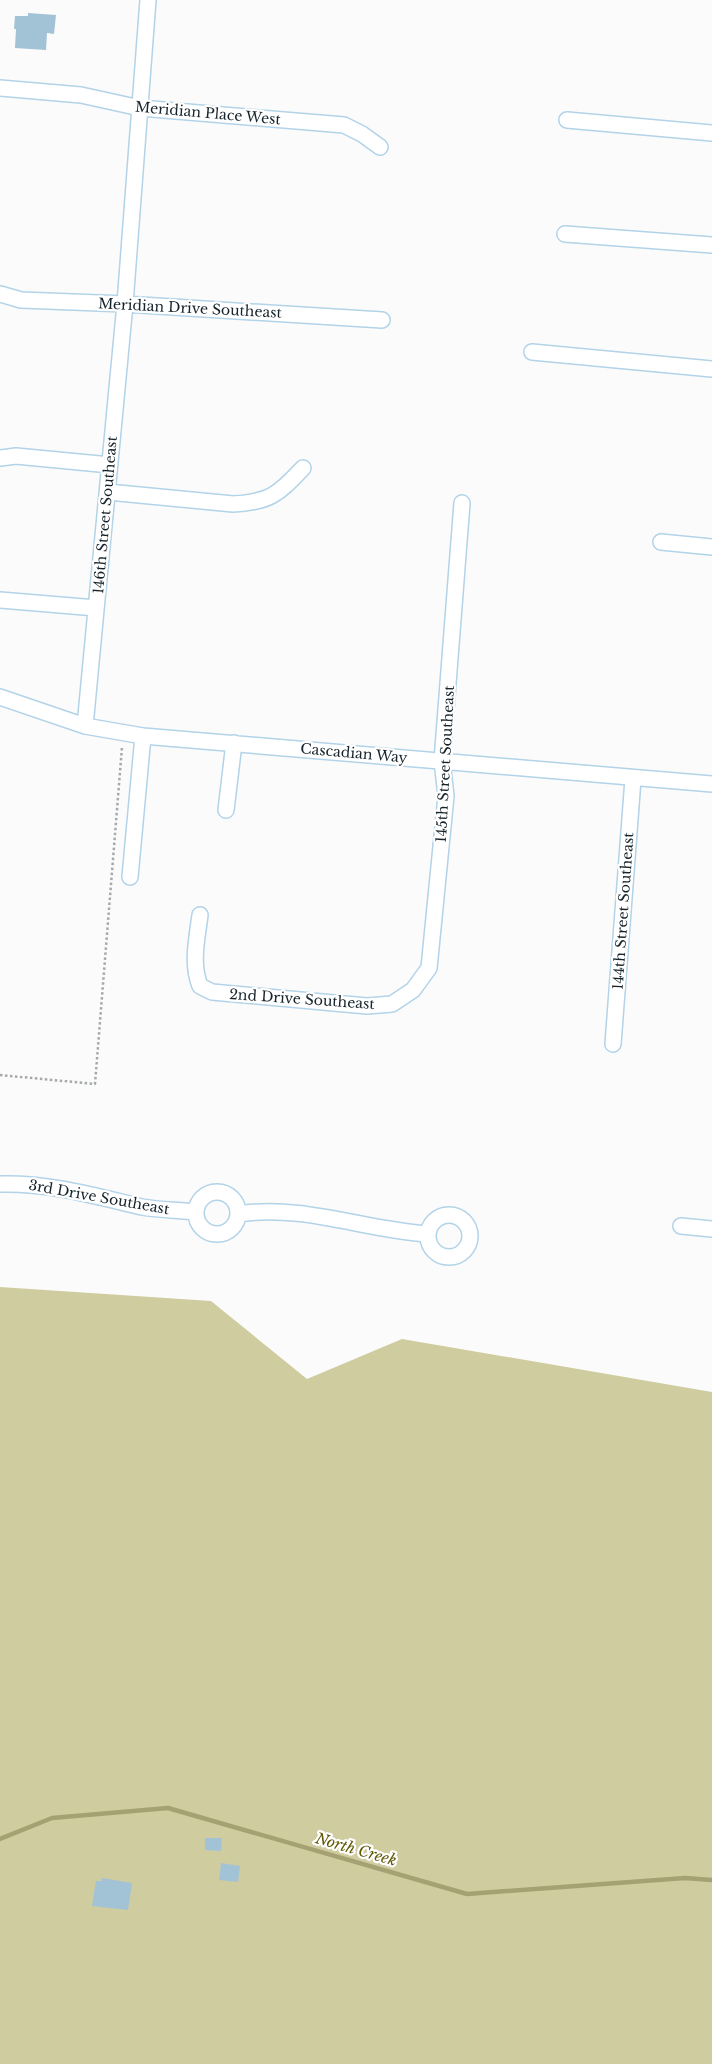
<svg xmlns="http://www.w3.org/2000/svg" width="712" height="2064" viewBox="0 0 712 2064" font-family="'Libre Baskerville',serif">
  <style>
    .green { fill: #cfcca0 }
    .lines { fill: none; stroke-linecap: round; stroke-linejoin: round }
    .stream { stroke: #a5a173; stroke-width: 4.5 }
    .building { fill: #a2c2d6 }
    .minor-casing { stroke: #b2d3e8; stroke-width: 18 }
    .path { stroke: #a5a9ac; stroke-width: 2.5; stroke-dasharray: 2.5 2.5; stroke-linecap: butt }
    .minor { stroke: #fff; stroke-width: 15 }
    .labels { text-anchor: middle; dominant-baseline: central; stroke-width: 4.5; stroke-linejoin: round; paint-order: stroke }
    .street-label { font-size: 14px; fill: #16232a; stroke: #fff }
    .water-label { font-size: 15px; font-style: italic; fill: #5f5805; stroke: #fff }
  </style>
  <rect width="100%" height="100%" fill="#fbfbfb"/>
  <path class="green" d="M0 1287 211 1301 307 1379 402 1339 712 1392V2064H0Z"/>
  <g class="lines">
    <path class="stream" d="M0 1839 52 1818 168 1808 467 1894 685 1878 712 1880"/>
  </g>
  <path class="building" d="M28 13 56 15 54 34 47 33 46 50 15 48 16 29H14L15 16H28Z
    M205 1838H222L221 1851 205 1850Z
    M221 1863 240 1866 238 1882 219 1880Z
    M102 1878 132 1883 128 1910 92 1906 96 1881H102Z"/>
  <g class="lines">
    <g class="minor-casing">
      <path id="minor" d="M0 88 81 95 140 108 344 125 362 134 380 147
        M567 120 712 133
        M565 234 712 245
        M0 294 21 300 125 304 382 320
        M532 352 712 369
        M0 458 16 456 110 465
        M108 492 233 504C271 502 278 494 303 468
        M661 542 712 547
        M0 600 96 608
        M0 697 85 726 143 736 712 784
        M85 726 125 304 148 0
        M226 810 234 743
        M130 877 143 736
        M200 915C197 939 191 963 200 986L212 992 367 1006 392 1004 413 990 429 968 446 796 442 761 462 503
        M613 1044 633 779
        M2 1184C50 1183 95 1196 142 1207 159 1210 178 1210 196 1212
        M196 1213a21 21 0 1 1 42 0a21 21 0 1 1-42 0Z
        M238 1214C304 1204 364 1230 428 1234
        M428 1236a21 21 0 1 1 42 0a21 21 0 1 1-42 0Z
        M681 1226 712 1229"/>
    </g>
    <path class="path" d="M0 1075 95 1084 122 747"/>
    <use href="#minor" class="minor"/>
  </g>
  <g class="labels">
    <g class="street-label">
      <text transform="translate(208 113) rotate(5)">Meridian Place West</text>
      <text transform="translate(190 308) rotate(3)">Meridian Drive Southeast</text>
      <text transform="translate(105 515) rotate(-85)">146th Street Southeast</text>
      <text transform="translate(354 753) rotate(5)">Cascadian Way</text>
      <text transform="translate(445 764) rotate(-87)">145th Street Southeast</text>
      <text transform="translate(623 911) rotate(-86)">144th Street Southeast</text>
      <text transform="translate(302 999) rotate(4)">2nd Drive Southeast</text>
      <text transform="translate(99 1197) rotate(10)">3rd Drive Southeast</text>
    </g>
    <g class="water-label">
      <text transform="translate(356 1849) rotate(16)">North Creek</text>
    </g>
  </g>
</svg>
